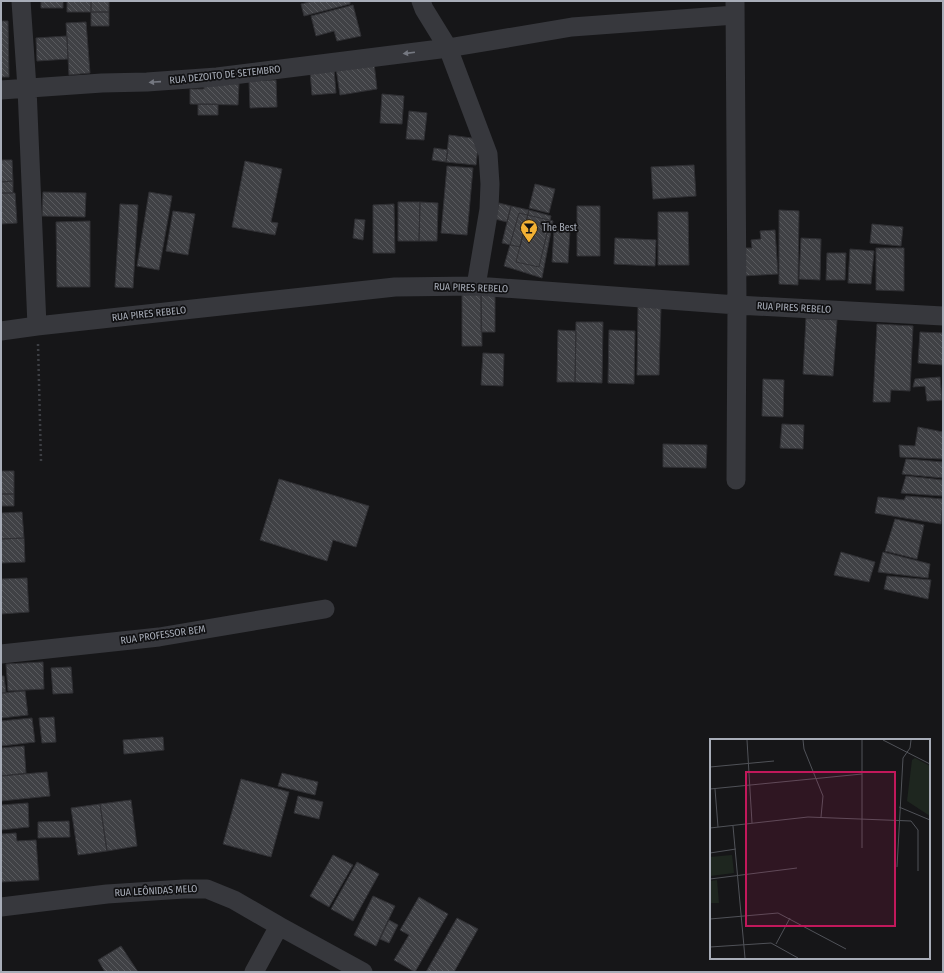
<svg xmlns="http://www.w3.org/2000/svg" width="944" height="973" viewBox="0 0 944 973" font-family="'Fira Sans Condensed',sans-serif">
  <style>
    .building { fill: url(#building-back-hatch); stroke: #303034 }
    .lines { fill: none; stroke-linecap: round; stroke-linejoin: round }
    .path { stroke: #3d3f44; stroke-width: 2.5; stroke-dasharray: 2 3; stroke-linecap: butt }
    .minor { stroke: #37383d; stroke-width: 19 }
    .oneway { fill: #757881 }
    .labels { text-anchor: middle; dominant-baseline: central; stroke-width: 3.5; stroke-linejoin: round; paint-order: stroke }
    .street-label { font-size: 10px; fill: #a8adb8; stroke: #111113 }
    .poi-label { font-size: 10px; fill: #a8adb8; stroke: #111113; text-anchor: start }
    .inset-road { fill: none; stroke: #505258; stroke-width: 1 }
    .view { fill: #c2185b; fill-opacity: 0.15; stroke: #c2185b; stroke-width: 2 }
    .inset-edge { fill: none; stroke: #a8adb8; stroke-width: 2 }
  </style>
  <defs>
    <pattern id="building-back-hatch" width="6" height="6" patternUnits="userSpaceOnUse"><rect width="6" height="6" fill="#404145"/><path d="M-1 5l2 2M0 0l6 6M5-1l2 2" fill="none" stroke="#595a5e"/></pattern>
  </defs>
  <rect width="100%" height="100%" fill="#161618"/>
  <path class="building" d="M41 1H63V8H41Z
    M67 1H91V12H67Z
    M91 1H109V12H91Z
    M313 1H350V4L304 16 301 4Z
    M353 5 361 36 337 41 334 31 316 36 311 16Z
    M91 12H109V26H91Z
    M1 21H8L9 77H1Z
    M86 22 90 73 69 75 66 23Z
    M67 36 68 59 37 61 36 38Z
    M374 63 377 89 340 95 336 68Z
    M334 69 336 93 312 95 310 71Z
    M276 80 277 107 250 108 249 81Z
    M204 83 239 84 238 105 190 104V89H204Z
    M382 94 404 96 402 124 380 123Z
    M198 104H218V115H198Z
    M409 111 427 113 424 140 406 139Z
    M449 135 479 139 476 165 446 162Z
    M434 148 448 150 446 162 432 160Z
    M1 160H12L13 181 1 182Z
    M245 161 282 169 271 222 278 223 275 235 232 227Z
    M694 165 696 196 653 199 651 167Z
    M447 166 473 168 467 235 441 233Z
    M13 181V193H1V182Z
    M535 184 555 189 549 213 529 208Z
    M43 192 86 193 85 217 42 216Z
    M149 192 172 196 159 270 137 266Z
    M1 193H15L17 223 1 224Z
    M398 202H420L419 241H398Z
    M420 202 438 203 437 241H419Z
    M499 203 511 206 507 222 495 219Z
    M120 204 138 205 133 288 115 287Z
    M394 204 395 253H373V205Z
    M511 206 529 210 520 247 502 243Z
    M577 206H600V256H577Z
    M529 210 551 216 539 267 516 262Z
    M779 210 799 211 798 285 779 284Z
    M173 211 195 214 188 255 166 251Z
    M658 212H688L689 265H658Z
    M519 213 553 221 542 278 504 266Z
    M355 219 365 220 363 240 353 238Z
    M90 221V287H57L56 222Z
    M872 224 903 227 901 246 870 243Z
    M554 229 570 230 568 263 552 262Z
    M775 230 778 274 743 276 741 248H752L751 240 761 239 760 231Z
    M615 238 656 240 655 266 614 264Z
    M801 238 821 239 820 280 799 279Z
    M876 248H904V291L876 290Z
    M850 249 874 251 871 284 848 283Z
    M827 253H846L845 280H826Z
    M462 289H481L482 346H462Z
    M481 293H495V332H481Z
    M638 306 661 307 659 375H637Z
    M806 318 837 320 833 376 803 374Z
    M576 322H603L602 383 575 382Z
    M877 324 913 326 910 391 891 390 890 402H873Z
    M558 330 576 331 575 382H557Z
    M609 330 635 331 634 384 608 383Z
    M920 332 943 333V365L918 363Z
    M483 353 504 354 503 386 481 385Z
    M940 377 942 400 927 401 925 386 913 387 915 379Z
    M763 379 784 380 783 417 762 416Z
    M782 424 804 425 803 449 780 448Z
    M918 427 943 432V459L900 457 899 445 915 446Z
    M663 444 707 445 706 468 663 467Z
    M906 459 943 462V478L902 474Z
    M1 471H14V494H1Z
    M906 476 943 480V496L901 493Z
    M279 479 369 506 356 547 333 540 327 561 260 540Z
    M1 494H14V506H1Z
    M906 496 943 499 941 524 875 513 878 497 904 500Z
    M22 512 24 538 1 539V513Z
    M895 519 924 525 917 559 885 551Z
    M24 538 25 562 1 563V539Z
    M841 552 875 562 869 582 834 575Z
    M883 552 930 564 928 578 878 572Z
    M887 576 931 580 928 599 884 589Z
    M27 578 29 612 1 614V579Z
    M43 662 44 689 8 691 6 664Z
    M71 667 73 693 53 694 51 668Z
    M1 676H4L6 693H1Z
    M25 691 28 715 1 718V693Z
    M54 717 56 742 42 743 39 718Z
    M32 718 35 742 1 746V721Z
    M163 737 164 750 124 754 123 740Z
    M24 746 26 773 1 776V748Z
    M47 772 50 796 1 801V776Z
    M282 773 318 782 315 795 278 786Z
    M241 779 289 792 271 857 223 844Z
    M298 796 323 802 319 819 294 813Z
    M131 800 137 846 107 851 100 804Z
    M28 803 29 827 1 830V805Z
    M100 804 107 851 78 855 71 808Z
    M69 821 70 837 38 838V822Z
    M16 833 17 841 36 840 39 880 1 882V834Z
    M333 855 353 865 329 907 310 896Z
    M357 862 379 874 353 921 331 909Z
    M373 896 395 906 376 946 354 935Z
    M419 897 448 914 415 972 394 960 409 935 400 930Z
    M457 918 478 929 454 972H426Z
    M389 920 398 925 389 943 380 939Z
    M121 946 138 972H105L98 960Z"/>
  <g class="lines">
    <path class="path" d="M38 344 41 461"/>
    <path class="minor" d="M21 1 27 88 37 326
      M421 1 424 9 448 48 488 154 490 184 489 209 476 286
      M735 1 737 305 736 480
      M1 90 102 83 147 82 217 77 448 48 572 27 735 15
      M1 331 37 326 395 287 476 286 737 305 943 316
      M1 654 159 637 325 609
      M1 907 107 894 184 889H207L234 900 279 926 363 972
      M254 972 279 926"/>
  </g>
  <defs><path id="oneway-solid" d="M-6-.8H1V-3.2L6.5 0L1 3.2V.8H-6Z"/></defs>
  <g class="oneway">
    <use href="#oneway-solid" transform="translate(409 53) rotate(173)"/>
    <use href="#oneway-solid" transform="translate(155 82) rotate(176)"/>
  </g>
  <defs>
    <g id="bar-pin" transform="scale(0.9)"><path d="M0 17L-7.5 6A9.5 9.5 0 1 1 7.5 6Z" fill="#f2b134" stroke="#111113"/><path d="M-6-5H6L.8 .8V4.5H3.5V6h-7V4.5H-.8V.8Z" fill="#111"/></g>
  </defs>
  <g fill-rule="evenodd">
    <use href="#bar-pin" x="529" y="228"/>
  </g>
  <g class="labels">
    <g class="street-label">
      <text transform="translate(225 75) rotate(-6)">RUA DEZOITO DE SETEMBRO</text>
      <text transform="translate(471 288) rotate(2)">RUA PIRES REBELO</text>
      <text transform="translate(794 308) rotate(3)">RUA PIRES REBELO</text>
      <text transform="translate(149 314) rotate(-6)">RUA PIRES REBELO</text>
      <text transform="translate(163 635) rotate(-8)">RUA PROFESSOR BEM</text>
      <text transform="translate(156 891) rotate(-3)">RUA LEÔNIDAS MELO</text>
    </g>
    <g class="poi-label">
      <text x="542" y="228">The Best</text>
    </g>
  </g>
  <g transform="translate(710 739)">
    <rect width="220" height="220" fill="#161618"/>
    <path d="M205 19 220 27V77L197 62 202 21ZM22 116 24 134 0 137V118Z" fill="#1e261f"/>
    <path d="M7 141 9 164H0V142Z" fill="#1e261f"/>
    <path class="inset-road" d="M37 1 42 84M93 1 94 10 113 57 111 78M173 1 220 25M0 28 64 22M0 50 152 35M5 50 8 88M189 68 220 81M23 87 35 219M0 89 98 78 201 82 208 91V132M152 109V1M0 114 26 110M187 128 193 19 200 9 201 1M0 140 87 129M0 180 68 174 136 210M66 205 80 179M0 208 61 204 88 219"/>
    <path class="view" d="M36 33H185V187H36Z"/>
    <rect width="220" height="220" class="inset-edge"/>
  </g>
  <rect width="944" height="973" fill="none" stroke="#a8adb8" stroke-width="4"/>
</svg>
